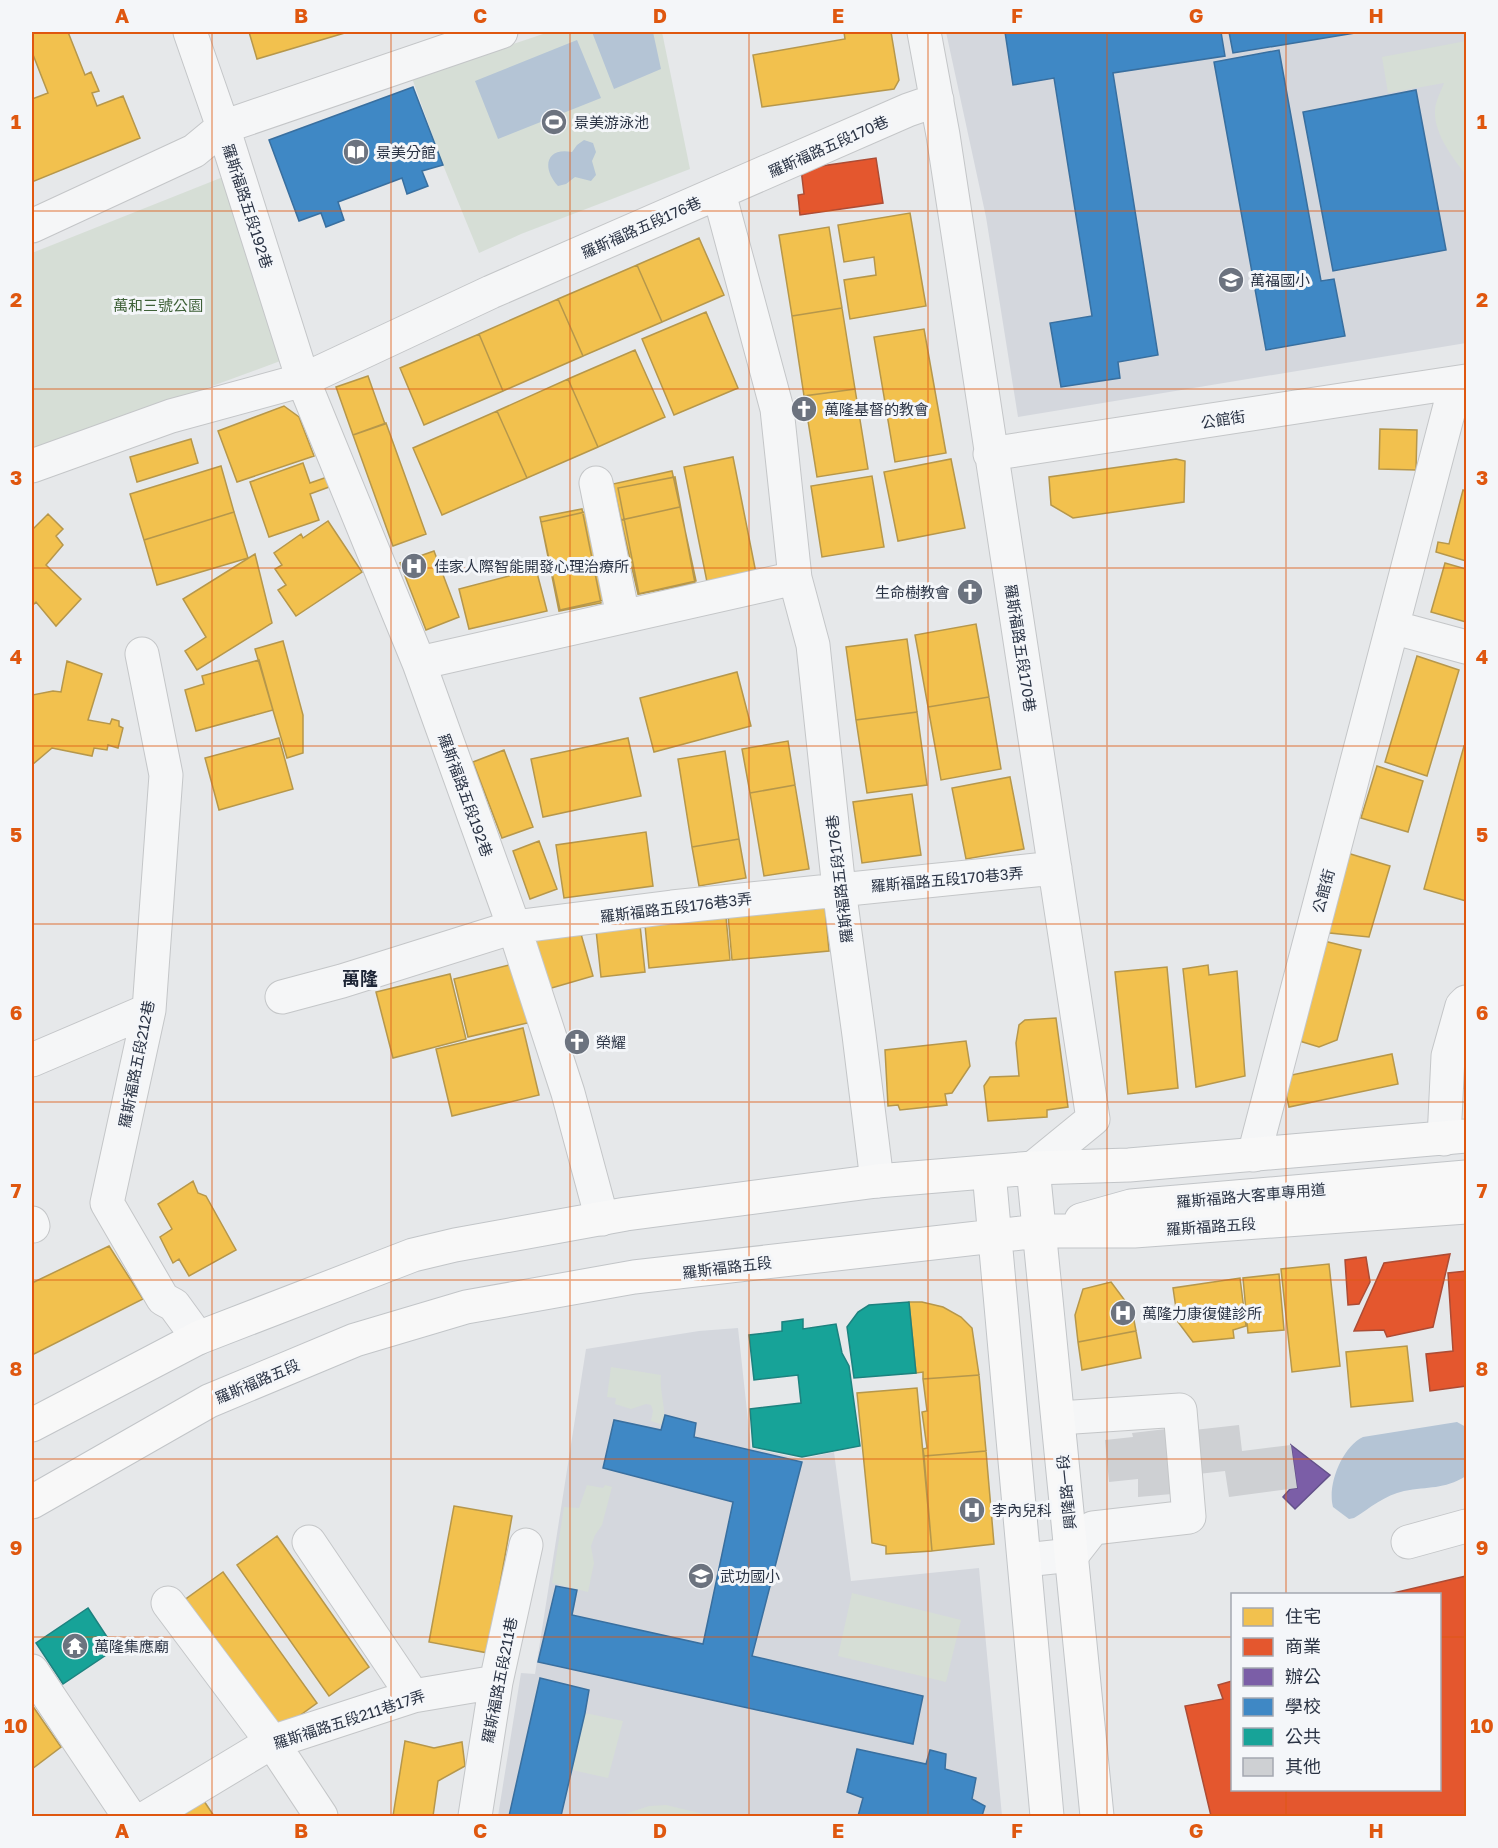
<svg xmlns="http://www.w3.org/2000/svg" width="1498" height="1848" viewBox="0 0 1498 1848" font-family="'Golos Text','Noto Sans TC',sans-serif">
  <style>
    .built { fill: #d4d7dd }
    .green { fill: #d6ded6 }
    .water { fill: #b4c4d5 }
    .homes { fill: #f2c14e; stroke: #b6974b; stroke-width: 1.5 }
    .shops { fill: #e4572e; stroke: #ac4c35; stroke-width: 1.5 }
    .offices { fill: #7b5ea7; stroke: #63518a; stroke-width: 1.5 }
    .schools { fill: #3f88c5; stroke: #396f9f; stroke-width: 1.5 }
    .public { fill: #17a398; stroke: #1d827f; stroke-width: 1.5 }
    .building { fill: #ced0d3 }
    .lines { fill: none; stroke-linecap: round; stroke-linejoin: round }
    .minor-casing { stroke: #c4c6c8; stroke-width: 35 }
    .major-casing { stroke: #c2c5c8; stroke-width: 35 }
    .minor { stroke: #f5f6f7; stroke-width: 33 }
    .major { stroke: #f8f8f8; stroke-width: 33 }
    .grid { fill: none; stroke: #df570f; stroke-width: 1.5; stroke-opacity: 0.55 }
    .labels { text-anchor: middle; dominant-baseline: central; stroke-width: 6; stroke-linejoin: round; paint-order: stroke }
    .poi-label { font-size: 15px; fill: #2b3445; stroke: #f4f6f9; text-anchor: start }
    .street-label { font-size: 15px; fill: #2b3445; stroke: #f4f6f9 }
    .park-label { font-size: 15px; fill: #3f6138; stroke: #f4f6f9 }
    .quarter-label { font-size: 18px; font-weight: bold; fill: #1d2536; stroke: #f4f6f9 }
    .neatline { fill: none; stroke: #df570f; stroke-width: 2 }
    .grid-label { font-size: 20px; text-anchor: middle; font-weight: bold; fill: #df570f }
  </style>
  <rect width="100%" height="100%" fill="#e6e8ea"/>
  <path class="built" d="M946 32H1466V343L1018 417 986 217Z
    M738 1328 751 1448 802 1459 834 1452 851 1581 979 1568 1002 1816H498L521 1673 535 1674 586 1349 699 1331Z"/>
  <path class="green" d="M549 32H662L690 169 521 234 479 253 443 165 412 78Z
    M1466 41V175C1453 158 1434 134 1435 111 1435 102 1441 91 1444 83L1388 93 1382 57Z
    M223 177 283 360 32 452V253Z
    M611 1367 661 1375C659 1392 667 1408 663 1425L651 1421 653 1411 651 1405 646 1404 631 1409 615 1404 616 1398 607 1397Z
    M587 1485 603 1488 605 1485 612 1487 602 1525 595 1535 591 1546 594 1563 588 1592 552 1583 564 1507 579 1508Z
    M852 1593 961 1620 946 1682 838 1656Z
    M585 1713 623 1721 608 1778 572 1770Z
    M666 1805 712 1816H619L649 1806Z"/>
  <path class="water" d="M592 32H653L661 69 614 89Z
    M577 40 601 98 498 139 475 81Z
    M584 140 593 143 596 152 592 161 596 175 591 181 575 177 566 184 558 186C542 169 545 147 572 152L577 145Z
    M1457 1422 1466 1427V1476C1443 1490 1429 1486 1404 1491 1385 1495 1370 1508 1354 1518L1349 1519 1333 1507C1327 1485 1342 1447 1363 1437Z"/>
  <path class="homes" d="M32 32H68L85 75 91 72 99 91 92 93 97 106 123 96 140 138 32 182V99L48 93 32 52Z
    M249 32H348L257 59Z
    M844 32H891L899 80 894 89 762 107 753 55 845 39Z
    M910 213 926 306 850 319 844 280 876 275 874 257 844 262 838 225Z
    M829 227 842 308 792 316 779 235Z
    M699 238 724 295 662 322 637 265Z
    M637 265 662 322 583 356 558 299Z
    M558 299 583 356 503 391 479 334Z
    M842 308 855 389 804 396 792 316Z
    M706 312 738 388 674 415 642 339Z
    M924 329 946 453 895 462 874 337Z
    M479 334 503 391 424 425 400 368Z
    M635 350 665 417 598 447 568 379Z
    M368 376 385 424 353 435 336 387Z
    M568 379 598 447 527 478 497 411Z
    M855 389 868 469 817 477 804 396Z
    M284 406 299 417 314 456 237 482 218 431Z
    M497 411 527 478 442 515 413 448Z
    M386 423 426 534 393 546 353 435Z
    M1380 429 1417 430 1416 470 1379 469Z
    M191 439 198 463 137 482 130 457Z
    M733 457 756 573 707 582 684 467Z
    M951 459 965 528 898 541 884 472Z
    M1176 459 1185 461 1184 502 1073 518 1051 505 1049 477Z
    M303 463 310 483 336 474 340 483 310 494 319 520 269 537 250 482Z
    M221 466 234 512 144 540 130 494Z
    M672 471 680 507 621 520 613 484Z
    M872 476 884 547 822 557 811 486Z
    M675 477 695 583 639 594 618 488Z
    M1463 490 1466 491V561L1436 552 1438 542 1449 544Z
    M680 507 696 581 638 594 621 520Z
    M582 509 601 603 559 611 540 517Z
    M234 512 248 558 157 585 144 540Z
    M585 512 605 600 560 610 541 522Z
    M48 514 63 529 56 536 63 545 46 565 81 599 56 626 36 602 32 606V530Z
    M328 521 362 572 296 616 278 590 286 585 275 569 282 565 274 553 301 534 303 538Z
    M434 551 459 617 426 630 400 563Z
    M255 554 272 623 197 670 185 651 206 637 183 599Z
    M1445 563 1466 569V622L1431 612Z
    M536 569 547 611 469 629 459 589Z
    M976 624 989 697 928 707 915 635Z
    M907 639 917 712 856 720 846 647Z
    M283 641 303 715V753L287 758 255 649Z
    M1417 656 1459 670 1427 776 1385 762Z
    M259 660 273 710 196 731 185 690 204 684 202 676Z
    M67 661 102 674 88 720 110 724 112 719 119 721V726L123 728 118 748 108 745 107 750 94 748 92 756 52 748 32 765V695L53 691 61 692Z
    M737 672 751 726 654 752 640 698Z
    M989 697 1001 769 941 780 928 707Z
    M917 712 927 785 867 793 856 720Z
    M279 738 293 789 219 810 205 758Z
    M628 738 641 796 543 817 531 759Z
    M788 741 795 785 750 793 742 749Z
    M1464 746 1466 747V901L1424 889Z
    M504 750 533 827 502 838 473 762Z
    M725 751 739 839 692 847 678 759Z
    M1377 766 1423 781 1408 832 1361 818Z
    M1010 777 1024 849 966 859 952 788Z
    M795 785 809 869 764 876 750 793Z
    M912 794 921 855 862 863 853 802Z
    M646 832 653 886 564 898 556 845Z
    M739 839 746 878 699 886 692 847Z
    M539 841 557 889 530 899 513 851Z
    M1344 852 1390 866 1369 937 1320 932Z
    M825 907 829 951 732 960 728 915Z
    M726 917 730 960 649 968 645 925Z
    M640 925 645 972 601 977 596 930Z
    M579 927 593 976 548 989 534 940Z
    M1324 941 1361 950 1337 1040 1319 1047 1296 1040Z
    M521 962 536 1021 468 1037 454 979Z
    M1208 965 1209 975 1237 971 1245 1076 1196 1087 1183 969Z
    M1167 967 1178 1088 1128 1094 1115 972Z
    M450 974 466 1039 393 1058 376 992Z
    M1056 1018 1068 1107 1047 1110V1117L988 1121 984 1086 990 1077 1019 1076 1016 1043 1019 1025 1025 1020Z
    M523 1028 539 1095 452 1116 436 1049Z
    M966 1041 970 1066 952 1093 945 1094 947 1105 900 1110 898 1105 888 1106 885 1050Z
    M1392 1054 1398 1084 1289 1107 1282 1077Z
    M1466 1058V1088L1456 1089Z
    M193 1181 198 1193 206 1196 236 1250 189 1276 179 1259 173 1263 160 1237 172 1229 158 1204Z
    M109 1246 143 1299 32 1355V1283Z
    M1329 1264 1340 1366 1292 1372 1281 1269Z
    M1279 1274 1284 1330 1248 1333 1243 1278Z
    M1240 1278 1246 1326 1233 1330 1234 1338 1193 1342 1178 1322 1173 1288Z
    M1111 1282 1132 1310 1136 1331 1078 1342 1075 1315 1083 1289Z
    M909 1302H922L943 1307 961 1317 972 1328 979 1375 923 1379V1372L916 1373Z
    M1136 1331 1141 1358 1082 1370 1078 1342Z
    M1407 1346 1413 1401 1351 1407 1346 1352Z
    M979 1375 986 1451 924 1456 923 1449 927 1448 922 1412 927 1411 923 1379Z
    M917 1388 932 1551 886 1554V1546L872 1543 857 1393Z
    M986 1451 994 1544 932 1551 924 1456Z
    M454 1506 512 1516 488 1653 429 1642Z
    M277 1536 369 1667 329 1696 237 1565Z
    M223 1572 317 1703 277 1732 183 1601Z
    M32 1705 61 1747 32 1769Z
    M405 1741 434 1748 462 1742 465 1766 438 1781 433 1816H393Z
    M204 1801 214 1816H182Z"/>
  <path class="shops" d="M876 158 883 203 800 215 798 195 804 194 801 169Z
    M1450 1254 1433 1327 1387 1337 1384 1330 1354 1331 1384 1263Z
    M1366 1257 1370 1282 1359 1304 1348 1305 1345 1260Z
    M1466 1271V1386L1430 1391 1426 1354 1453 1351 1448 1273Z
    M1466 1576V1816H1211L1185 1706 1223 1699 1218 1685 1232 1681V1790H1440V1594H1389Z"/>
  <path class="offices" d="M1291 1445 1330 1475 1295 1509 1283 1497 1290 1489 1297 1488Z"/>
  <path class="schools" d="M1005 32H1221L1225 56 1113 73 1158 355 1118 362 1120 378 1061 387 1050 323 1092 316 1054 78 1013 85Z
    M1229 32H1361L1233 53Z
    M1279 50 1321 281 1334 279 1345 336 1266 350 1214 62Z
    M413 87 443 165 422 171 428 186 407 194 402 178 338 202 344 220 326 227 321 213 299 221 269 140Z
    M1416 90 1446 250 1333 271 1303 112Z
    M665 1415 696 1423 694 1437 802 1462 752 1656 923 1696 913 1744 538 1662 556 1586 577 1590 572 1615 703 1644 733 1502 603 1468 614 1420 661 1430Z
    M540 1678 589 1690 585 1713 561 1816H509Z
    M857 1749 926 1764 930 1750 946 1754 945 1769 976 1778 972 1799 985 1806 982 1816H858L863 1798 847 1792Z"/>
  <path class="public" d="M909 1302 916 1373 854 1378 847 1327 858 1312 869 1305Z
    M803 1319V1329L836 1324 842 1353 849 1366 860 1446 802 1457 753 1447 750 1409 801 1403 798 1375 754 1380 749 1335 782 1331V1322Z
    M88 1608 115 1649 63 1684 36 1643Z"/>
  <path class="building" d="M1239 1425 1242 1451 1291 1445 1297 1488 1229 1497 1225 1471 1171 1477 1172 1494 1138 1497V1479L1109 1482 1105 1440 1133 1437 1132 1433 1166 1429 1167 1433Z"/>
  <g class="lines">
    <g class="minor-casing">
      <path id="minor" d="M190 32 223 127 303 380 419 663 514 927 568 1093 602 1219
        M924 32 943 135 1093 1119 1033 1168
        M719 193 777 409 795 578 813 645 839 889 859 1035 877 1181
        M32 226 194 151 223 127 501 32
        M990 454 1466 381
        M32 466 171 416 303 380 491 292 908 110 937 100
        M596 483 623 616
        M1392 627 1466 647
        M142 654 166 775 149 1010 107 1203 163 1299 174 1305 198 1338
        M419 663 795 578
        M282 997 342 981 514 927 672 907 1055 868
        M32 1060 149 1010
        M1444 1139 1448 1056 1462 1006 1466 1002
        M1254 1155 1456 383
        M32 1223 33 1226
        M309 1542 413 1696
        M1408 1542 1466 1526
        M1025 1560 1072 1555 1093 1528 1189 1517 1180 1410 1059 1418
        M168 1603 272 1742 321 1816
        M32 1671 129 1816
        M149 1816 272 1742 413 1696 496 1682
        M475 1816 496 1682 526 1545"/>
    </g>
    <g class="major-casing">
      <path id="major" d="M1033 1168 1097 1816
        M989 1172 1047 1816
        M1081 1220 1131 1206 1466 1177
        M32 1425 198 1338 413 1255 455 1245 626 1214 877 1181 1033 1168 1129 1165 1466 1136
        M32 1502 209 1401 355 1340 466 1307 634 1277 1039 1231H1134L1466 1207"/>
    </g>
    <use href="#minor" class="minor"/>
    <use href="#major" class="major"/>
  </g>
  <path class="grid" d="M212 32V1816M391 32V1816M570 32V1816M749 32V1816M928 32V1816M1107 32V1816M1286 32V1594M32 211H1466M32 389H1466M32 568H1466M32 746H1466M32 924H1466M32 1102H1466M32 1280H1466M32 1459H1466M32 1637H1232M1440 1637H1466M1286 1790V1816"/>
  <defs>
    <g id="stadium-disc" transform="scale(1.35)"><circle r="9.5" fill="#6c737f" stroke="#f4f6f9"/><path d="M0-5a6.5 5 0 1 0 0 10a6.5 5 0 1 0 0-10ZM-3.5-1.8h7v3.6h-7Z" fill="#fff"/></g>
    <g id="library-disc" transform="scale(1.35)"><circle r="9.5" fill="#6c737f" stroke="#f4f6f9"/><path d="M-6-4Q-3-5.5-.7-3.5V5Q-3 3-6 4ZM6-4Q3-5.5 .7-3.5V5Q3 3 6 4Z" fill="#fff"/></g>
    <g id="school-disc" transform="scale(1.35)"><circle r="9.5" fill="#6c737f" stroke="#f4f6f9"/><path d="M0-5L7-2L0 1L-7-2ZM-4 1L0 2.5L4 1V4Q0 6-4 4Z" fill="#fff"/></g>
    <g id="church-disc" transform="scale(1.35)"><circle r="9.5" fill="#6c737f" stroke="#f4f6f9"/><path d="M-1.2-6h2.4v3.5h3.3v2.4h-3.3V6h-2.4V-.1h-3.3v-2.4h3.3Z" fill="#fff"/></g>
    <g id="hospital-disc" transform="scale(1.35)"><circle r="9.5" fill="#6c737f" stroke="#f4f6f9"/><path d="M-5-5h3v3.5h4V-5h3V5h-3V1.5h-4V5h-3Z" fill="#fff"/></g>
    <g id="temple-disc" transform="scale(1.35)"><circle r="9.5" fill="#6c737f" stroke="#f4f6f9"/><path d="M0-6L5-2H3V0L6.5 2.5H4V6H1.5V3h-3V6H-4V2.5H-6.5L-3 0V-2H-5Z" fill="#fff"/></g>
  </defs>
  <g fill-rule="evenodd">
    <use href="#stadium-disc" x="554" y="122"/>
    <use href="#library-disc" x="356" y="152"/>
    <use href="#school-disc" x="1231" y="280"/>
    <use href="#church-disc" x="804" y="409"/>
    <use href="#hospital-disc" x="414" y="566"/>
    <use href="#church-disc" x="970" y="592"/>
    <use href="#church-disc" x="577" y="1042"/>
    <use href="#hospital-disc" x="1123" y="1313"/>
    <use href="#hospital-disc" x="972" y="1510"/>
    <use href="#school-disc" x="701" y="1576"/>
    <use href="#temple-disc" x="75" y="1646"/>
  </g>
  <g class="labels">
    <g class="poi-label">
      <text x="574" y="122">景美游泳池</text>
      <text x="376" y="152">景美分館</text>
      <text x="1250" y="280">萬福國小</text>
      <text x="824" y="409">萬隆基督的教會</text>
      <text x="434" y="566">佳家人際智能開發心理治療所</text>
      <text x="950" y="592" text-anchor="end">生命樹教會</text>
      <text x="596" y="1042">榮耀</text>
      <text x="1142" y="1313">萬隆力康復健診所</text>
      <text x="992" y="1510">李內兒科</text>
      <text x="720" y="1576">武功國小</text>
      <text x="94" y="1646">萬隆集應廟</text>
    </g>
    <g class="street-label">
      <text transform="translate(828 146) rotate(-24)">羅斯福路五段170巷</text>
      <text transform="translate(248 206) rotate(72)">羅斯福路五段192巷</text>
      <text transform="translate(641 227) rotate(-24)">羅斯福路五段176巷</text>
      <text transform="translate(1223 419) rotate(-9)">公館街</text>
      <text transform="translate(1021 648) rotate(81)">羅斯福路五段170巷</text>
      <text transform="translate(466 795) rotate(70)">羅斯福路五段192巷</text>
      <text transform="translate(839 879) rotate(-97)">羅斯福路五段176巷</text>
      <text transform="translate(947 879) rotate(-5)">羅斯福路五段170巷3弄</text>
      <text transform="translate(1323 891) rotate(-75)">公館街</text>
      <text transform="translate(676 907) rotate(-7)">羅斯福路五段176巷3弄</text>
      <text transform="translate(136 1064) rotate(-79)">羅斯福路五段212巷</text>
      <text transform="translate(1251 1195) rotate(-5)">羅斯福路大客車專用道</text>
      <text transform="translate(1211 1226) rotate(-4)">羅斯福路五段</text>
      <text transform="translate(727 1267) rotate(-7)">羅斯福路五段</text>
      <text transform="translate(257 1381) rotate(-23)">羅斯福路五段</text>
      <text transform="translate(1066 1492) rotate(-96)">興隆路一段</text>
      <text transform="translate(499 1680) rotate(-79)">羅斯福路五段211巷</text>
      <text transform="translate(349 1719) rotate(-18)">羅斯福路五段211巷17弄</text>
    </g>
    <g class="park-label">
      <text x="158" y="305">萬和三號公園</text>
    </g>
    <g class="quarter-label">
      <text x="360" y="978">萬隆</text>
    </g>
  </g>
  <rect width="1498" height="1848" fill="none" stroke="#f4f6f9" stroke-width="66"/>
  <rect x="1231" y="1593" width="210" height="198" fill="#f4f6f9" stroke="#a4a8b1" stroke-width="1.5"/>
  <rect x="1243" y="1608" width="30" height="18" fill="#f2c14e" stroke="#a4a8b1" stroke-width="1.5"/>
  <text x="1285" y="1623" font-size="18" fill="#2b3445">住宅</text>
  <rect x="1243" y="1638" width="30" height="18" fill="#e4572e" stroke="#a4a8b1" stroke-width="1.5"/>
  <text x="1285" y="1653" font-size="18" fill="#2b3445">商業</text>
  <rect x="1243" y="1668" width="30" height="18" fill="#7b5ea7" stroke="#a4a8b1" stroke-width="1.5"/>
  <text x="1285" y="1683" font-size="18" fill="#2b3445">辦公</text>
  <rect x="1243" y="1698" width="30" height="18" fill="#3f88c5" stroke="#a4a8b1" stroke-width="1.5"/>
  <text x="1285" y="1713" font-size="18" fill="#2b3445">學校</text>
  <rect x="1243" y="1728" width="30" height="18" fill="#17a398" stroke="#a4a8b1" stroke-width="1.5"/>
  <text x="1285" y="1743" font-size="18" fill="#2b3445">公共</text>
  <rect x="1243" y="1758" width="30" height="18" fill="#ced0d3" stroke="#a4a8b1" stroke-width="1.5"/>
  <text x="1285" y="1773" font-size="18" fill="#2b3445">其他</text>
  <rect x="33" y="33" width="1432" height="1782" class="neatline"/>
  <g class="grid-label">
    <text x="122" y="23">A</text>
    <text x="301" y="23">B</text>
    <text x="480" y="23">C</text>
    <text x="660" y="23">D</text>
    <text x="838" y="23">E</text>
    <text x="1017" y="23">F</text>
    <text x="1196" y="23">G</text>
    <text x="1376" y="23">H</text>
    <text x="16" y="129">1</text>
    <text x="1482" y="129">1</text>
    <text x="16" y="307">2</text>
    <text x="1482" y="307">2</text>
    <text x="16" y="485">3</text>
    <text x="1482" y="485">3</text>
    <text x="16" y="664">4</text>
    <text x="1482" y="664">4</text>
    <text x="16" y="842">5</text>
    <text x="1482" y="842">5</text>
    <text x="16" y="1020">6</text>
    <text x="1482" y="1020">6</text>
    <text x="16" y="1198">7</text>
    <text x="1482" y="1198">7</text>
    <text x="16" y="1376">8</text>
    <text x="1482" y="1376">8</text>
    <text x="16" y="1555">9</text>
    <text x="1482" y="1555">9</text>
    <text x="16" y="1733">10</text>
    <text x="1482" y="1733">10</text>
    <text x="122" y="1838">A</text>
    <text x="301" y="1838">B</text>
    <text x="480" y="1838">C</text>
    <text x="660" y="1838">D</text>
    <text x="838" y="1838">E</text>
    <text x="1017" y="1838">F</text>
    <text x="1196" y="1838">G</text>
    <text x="1376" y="1838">H</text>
  </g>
</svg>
